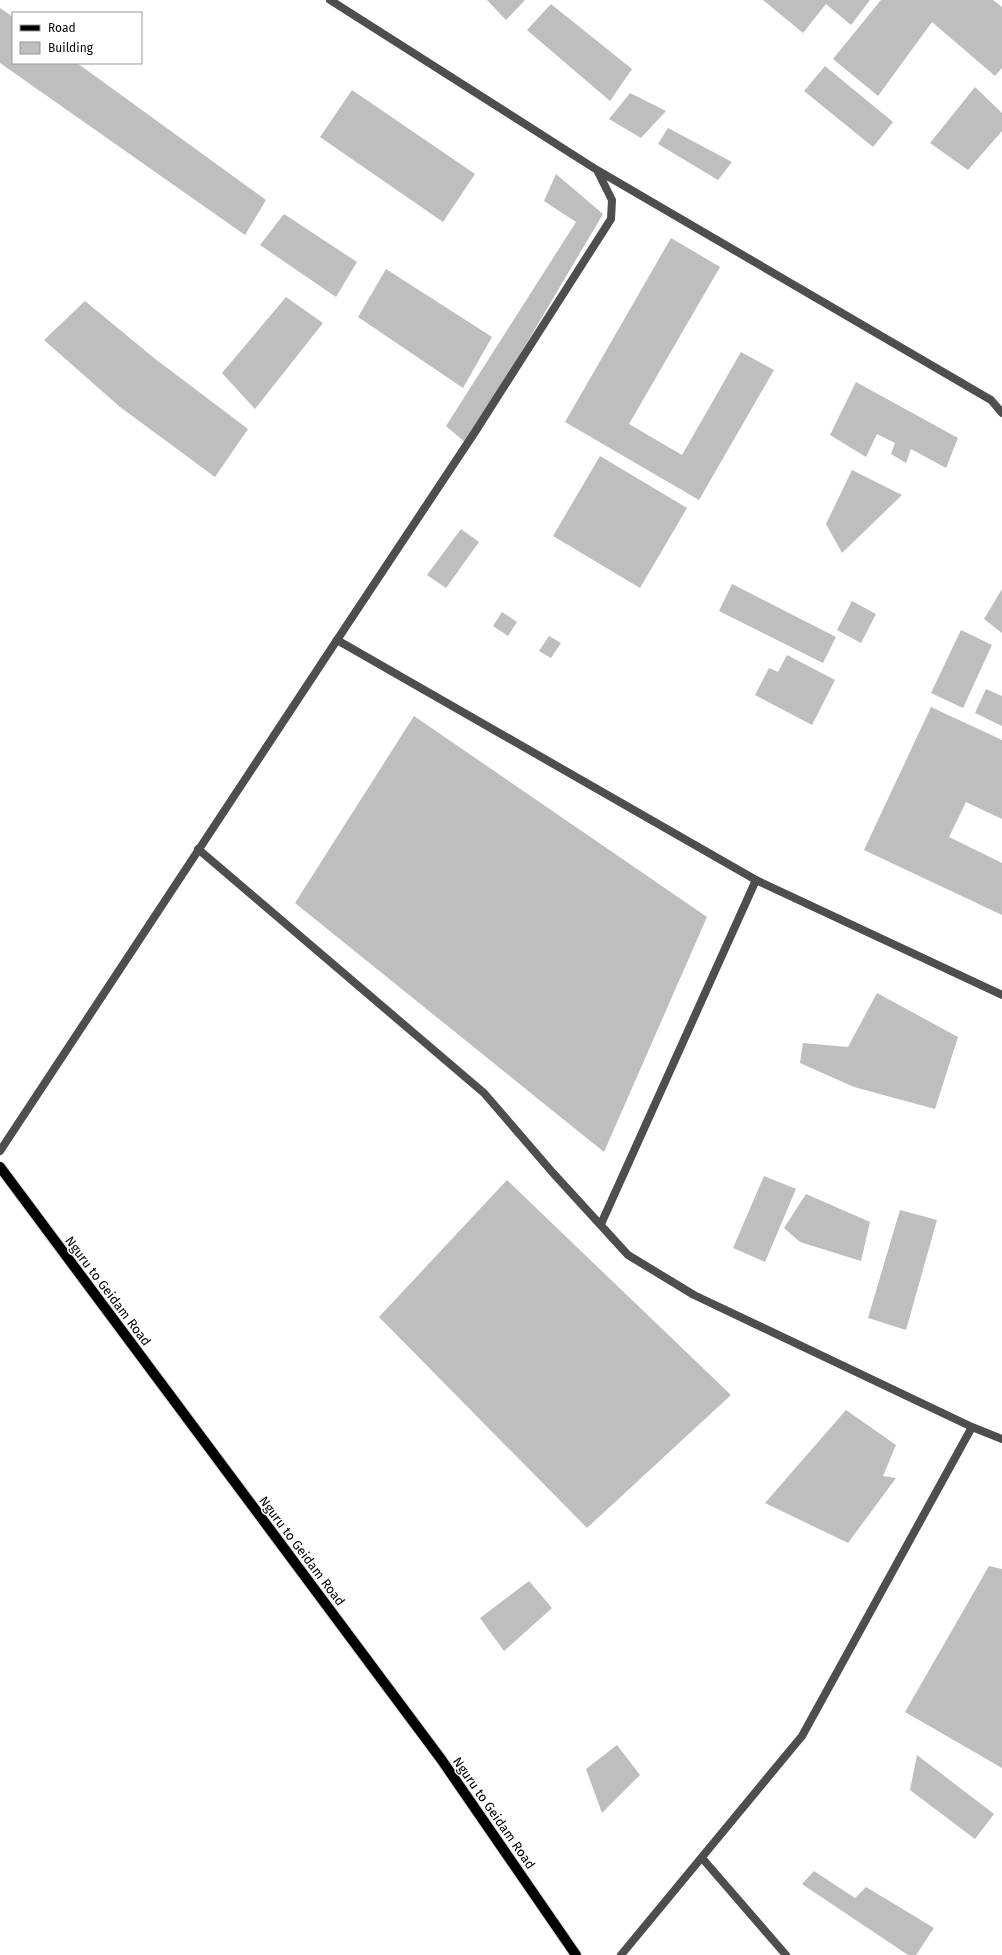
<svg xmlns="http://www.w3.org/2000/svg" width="1002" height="1955" viewBox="0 0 1002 1955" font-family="'Fira Sans',sans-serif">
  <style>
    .building { fill: #bebebe }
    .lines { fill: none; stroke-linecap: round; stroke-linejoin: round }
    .primary-casing { stroke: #dbdbdb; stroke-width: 12 }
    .minor { stroke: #4e4e4e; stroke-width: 8 }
    .tertiary { stroke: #4e4e4e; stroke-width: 8 }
    .primary { stroke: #000; stroke-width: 10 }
    .labels { text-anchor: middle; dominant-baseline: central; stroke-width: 3; stroke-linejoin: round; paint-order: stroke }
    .street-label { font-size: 13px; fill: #000; stroke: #fff }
  </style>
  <rect width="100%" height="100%" fill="#fff"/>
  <path class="building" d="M487 0H525L506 20Z
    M763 0H870L851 25 826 4 803 33Z
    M881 0H993L1002 7V68L995 76 932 22 878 96 833 59Z
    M551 4 632 69 610 101 527 30Z
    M0 8 13 17V63H77L266 200 245 235 0 63Z
    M825 66 893 122 873 147 804 91Z
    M975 87 1002 113V131L968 170 930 143Z
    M352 90 475 174 443 222 320 137Z
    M630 93 666 111 641 138 609 119Z
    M668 128 732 162 718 180 658 144Z
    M556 174 603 214 467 444 446 426 576 222 544 201Z
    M284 214 357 262 336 297 260 245Z
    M671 238 720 267 629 424 682 455 741 352 774 370 699 500 565 422Z
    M386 269 492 337 463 388 358 317Z
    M286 297 323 323 255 409 222 373Z
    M85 301 154 358 248 429 215 477 120 407 44 340Z
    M856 382 958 438 946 468 911 449 906 463 891 454 895 443 877 434 866 457 830 435Z
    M600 456 687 508 640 588 553 536Z
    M852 470 902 495 842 553 826 524Z
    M461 529 479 542 446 588 427 575Z
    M732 584 836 637 823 663 719 611Z
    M1002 589V633L984 619Z
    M852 601 876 614 861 643 837 630Z
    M502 612 517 622 508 636 493 626Z
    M961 630 992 645 963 708 931 693Z
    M549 636 561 643 551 658 539 651Z
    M787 655 835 680 812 725 755 695 769 668 778 672Z
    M986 689 1002 696V726L975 713Z
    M931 707 1002 740V819L966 802 949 837 1002 863V915L864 850Z
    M414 716 707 917 604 1152 295 903Z
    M877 993 958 1037 935 1109 854 1087 800 1063 803 1043 848 1047Z
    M764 1176 796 1189 765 1262 733 1248Z
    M507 1180 731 1395 587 1528 379 1317Z
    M806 1194 870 1222 861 1261 800 1242 784 1228Z
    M900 1210 937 1220 906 1330 868 1318Z
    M846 1410 896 1445 883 1476 896 1478 848 1543 765 1503Z
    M989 1566 1002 1569V1768L905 1712Z
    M529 1581 552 1608 504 1651 480 1618Z
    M617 1745 640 1775 602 1813 586 1769Z
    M917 1755 994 1814 975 1839 910 1790Z
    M814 1871 855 1898 866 1887 934 1928 916 1955H908L802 1884Z"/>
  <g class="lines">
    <g class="primary-casing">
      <path id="primary" d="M0 1167 441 1759 576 1955"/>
    </g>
    <path class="minor" d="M330 0 597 170 612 200 611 219 475 432 337 640
      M597 170 991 400 1002 413
      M198 849 484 1093 553 1173 628 1255 694 1295 972 1427 1002 1439
      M601 1224 756 880
      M702 1858 786 1955
      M621 1955 802 1736 972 1427"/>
    <path class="tertiary" d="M0 1151 337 640 756 880 1002 995"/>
    <use href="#primary" class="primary"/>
  </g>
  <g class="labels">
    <g class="street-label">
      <text transform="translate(108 1291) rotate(53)">Nguru to Geidam Road</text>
      <text transform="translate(302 1551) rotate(53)">Nguru to Geidam Road</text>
      <text transform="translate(494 1813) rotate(55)">Nguru to Geidam Road</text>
    </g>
  </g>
  <rect x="12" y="12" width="130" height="52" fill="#ffffff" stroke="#999999"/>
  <rect x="20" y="25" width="20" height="6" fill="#000000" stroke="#999999"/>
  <text x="48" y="32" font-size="12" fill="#000000">Road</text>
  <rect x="20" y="42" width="20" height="12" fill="#bebebe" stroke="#999999"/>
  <text x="48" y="52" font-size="12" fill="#000000">Building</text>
</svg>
